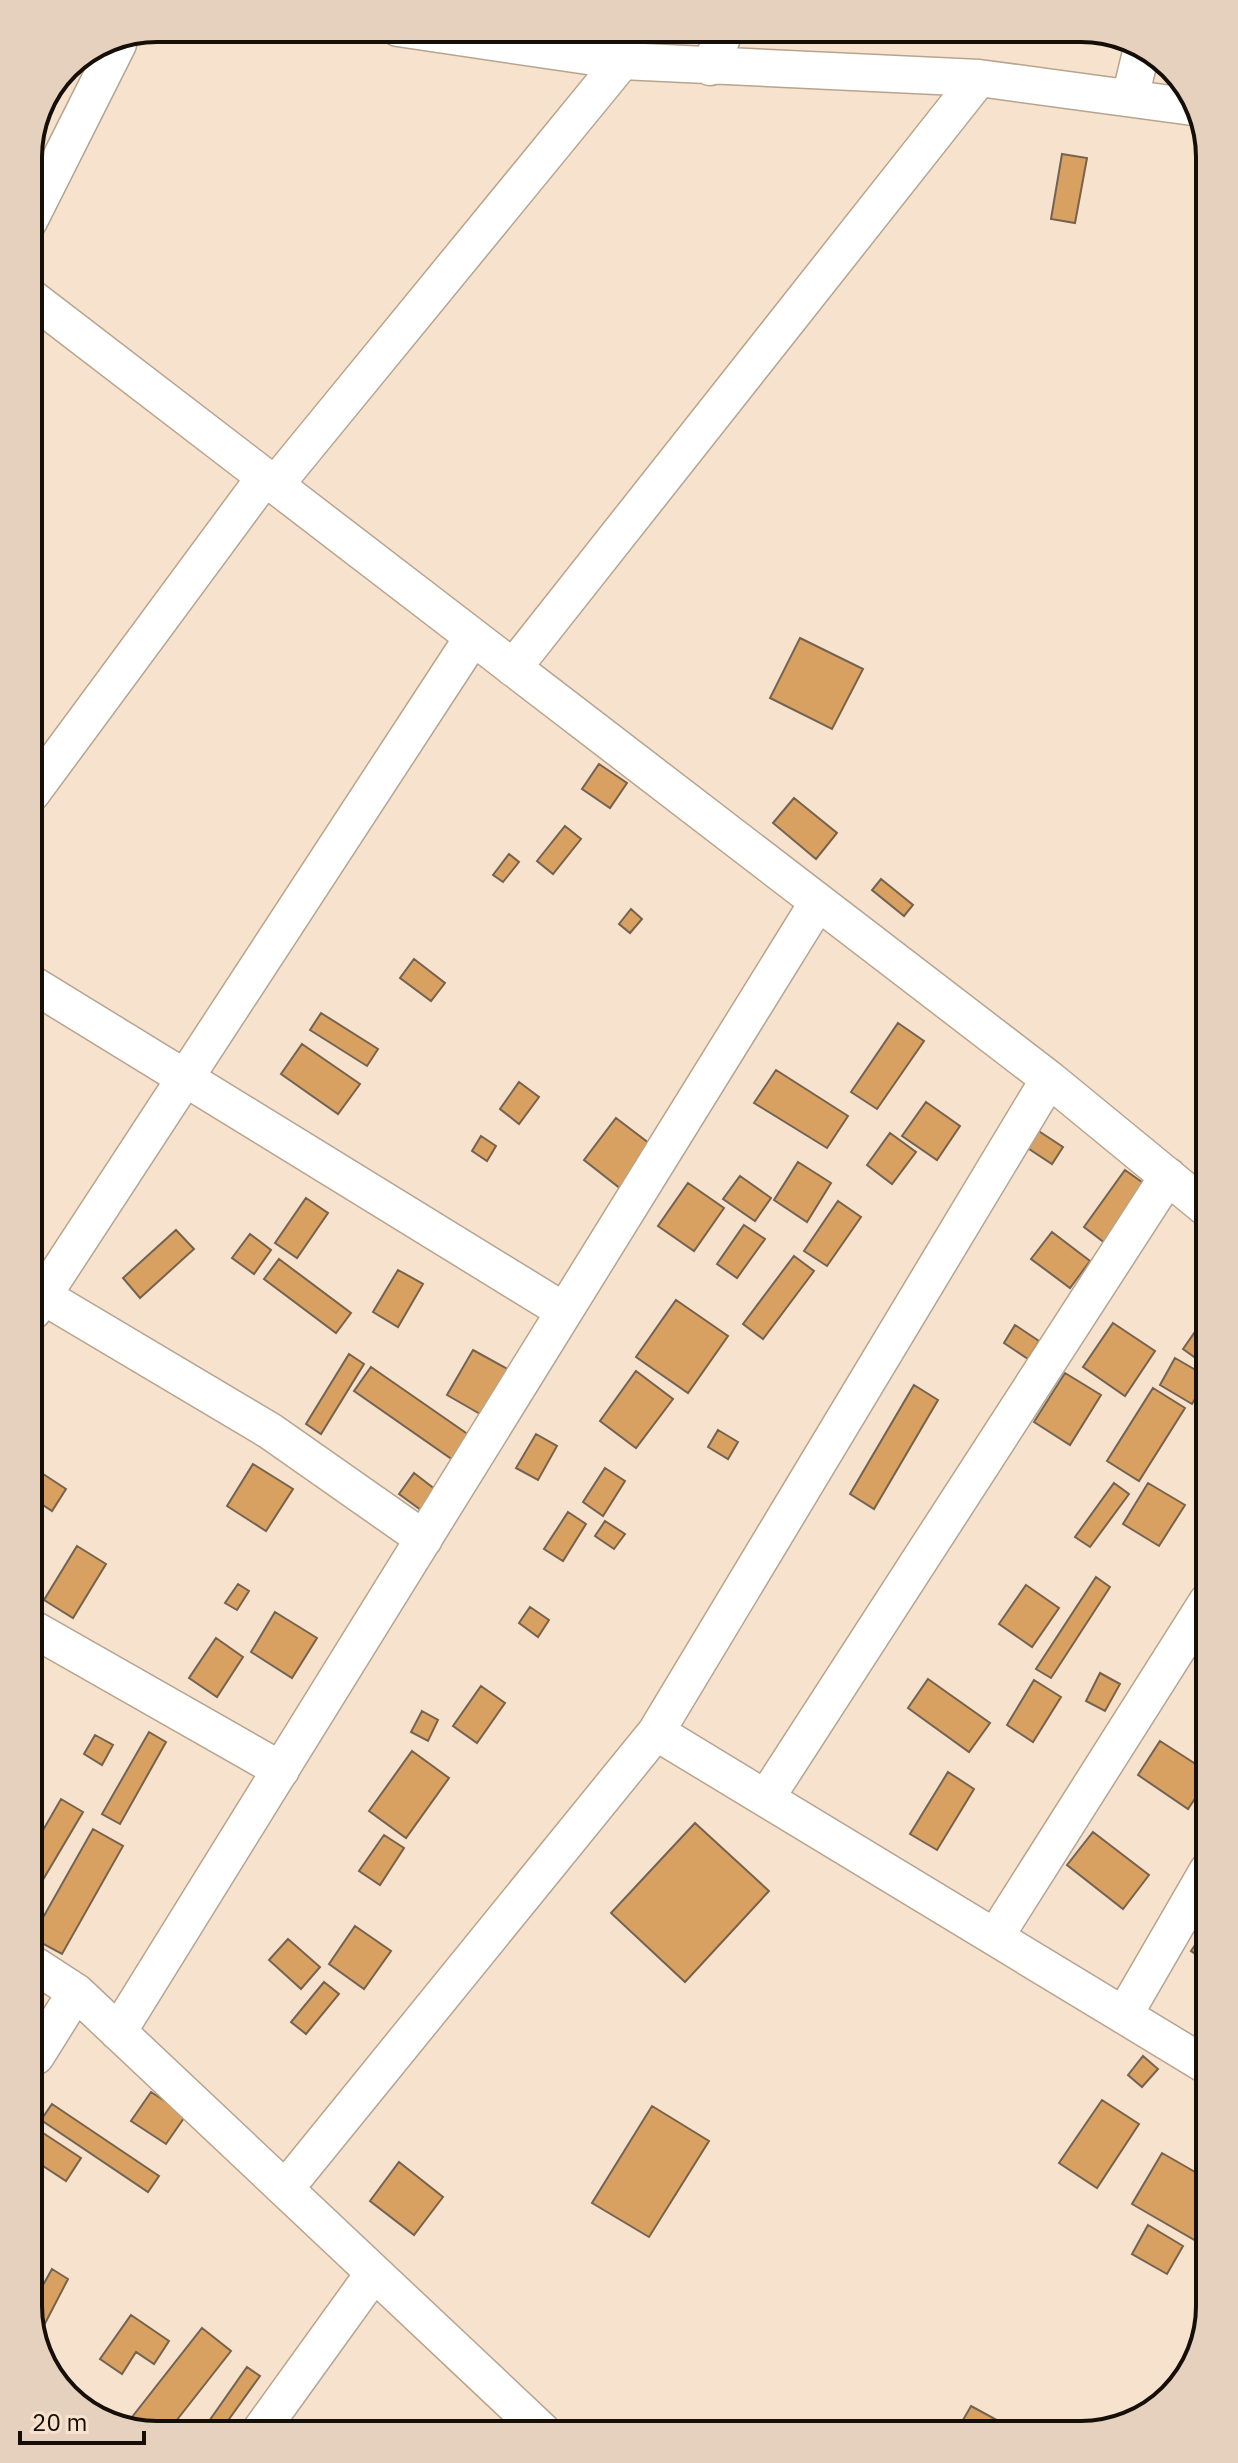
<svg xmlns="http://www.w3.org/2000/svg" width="1238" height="2463" viewBox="0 0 1238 2463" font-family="'IBM Plex Sans',sans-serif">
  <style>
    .building { fill: #d9a161; stroke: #756350; stroke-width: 2 }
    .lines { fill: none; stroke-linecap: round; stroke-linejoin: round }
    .street-casing { stroke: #b7a48f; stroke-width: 39 }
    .street { stroke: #fff; stroke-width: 36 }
    .rim { fill: none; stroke: #160f08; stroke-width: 4 }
  </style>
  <rect width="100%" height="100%" fill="#f7e2cd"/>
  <path class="building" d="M1062 154 1087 158 1075 223 1051 219Z
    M800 638 863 669 832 729 770 698Z
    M599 764 627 783 610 808 582 789Z
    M794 798 837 833 816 859 773 823Z
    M565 826 581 839 553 874 537 861Z
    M509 854 519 862 503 882 493 875Z
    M881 879 913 905 904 916 872 890Z
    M631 909 642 919 630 933 619 924Z
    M414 959 445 983 431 1001 400 978Z
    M321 1013 378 1049 367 1066 310 1030Z
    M898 1023 924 1041 877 1109 851 1092Z
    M302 1044 360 1084 338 1114 281 1074Z
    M776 1070 848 1116 827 1148 754 1103Z
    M519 1082 539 1097 519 1124 500 1109Z
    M926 1102 960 1126 937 1160 902 1136Z
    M616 1118 654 1147 621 1189 584 1160Z
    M1034 1128 1063 1147 1052 1164 1023 1145Z
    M890 1133 916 1152 892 1184 867 1165Z
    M481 1136 496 1146 487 1161 472 1151Z
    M798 1162 831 1183 807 1222 774 1200Z
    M1125 1170 1146 1185 1105 1243 1084 1227Z
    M740 1176 771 1198 755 1221 723 1199Z
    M688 1183 724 1208 694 1251 658 1226Z
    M306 1198 328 1213 297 1258 275 1243Z
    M838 1201 861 1217 827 1266 804 1251Z
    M744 1225 765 1239 737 1278 717 1264Z
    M176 1230 194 1249 140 1298 123 1278Z
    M1052 1232 1090 1261 1070 1288 1031 1259Z
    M250 1234 271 1250 254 1274 232 1258Z
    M794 1256 814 1271 763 1339 743 1324Z
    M279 1259 351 1313 336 1333 264 1279Z
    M398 1270 423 1284 398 1327 373 1312Z
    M676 1300 728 1336 688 1393 636 1357Z
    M1206 1316V1361L1204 1364 1183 1349Z
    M1113 1323 1155 1351 1125 1396 1083 1367Z
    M1015 1325 1039 1341 1028 1359 1004 1343Z
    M473 1350 513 1372 487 1418 447 1395Z
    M349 1354 364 1364 321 1434 306 1424Z
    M1175 1358 1206 1376V1380L1192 1404 1160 1385Z
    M371 1367 469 1435 453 1460 354 1391Z
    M636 1371 673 1399 636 1448 600 1421Z
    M1065 1373 1101 1395 1070 1445 1034 1422Z
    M914 1385 938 1400 874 1509 850 1494Z
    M1153 1388 1185 1408 1139 1481 1107 1461Z
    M718 1430 738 1442 728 1459 708 1447Z
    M536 1434 557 1446 538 1480 516 1468Z
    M253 1464 293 1489 266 1531 227 1506Z
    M34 1468 66 1489 52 1511 34 1499Z
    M605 1468 625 1481 603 1516 583 1502Z
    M414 1473 436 1490 421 1510 399 1494Z
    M1114 1483 1129 1494 1090 1547 1075 1537Z
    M1148 1483 1185 1505 1159 1546 1123 1524Z
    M568 1512 586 1524 563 1561 544 1549Z
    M605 1521 625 1534 614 1549 595 1536Z
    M77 1546 106 1564 73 1618 44 1600Z
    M1096 1577 1110 1587 1051 1678 1036 1669Z
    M238 1584 249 1591 237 1610 225 1603Z
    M1026 1585 1059 1608 1032 1647 999 1624Z
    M530 1607 549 1620 538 1637 519 1623Z
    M275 1612 317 1638 292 1678 251 1652Z
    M216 1638 243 1657 217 1697 189 1678Z
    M1100 1673 1120 1684 1105 1711 1086 1701Z
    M928 1679 990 1723 969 1752 908 1708Z
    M1034 1680 1061 1697 1033 1742 1007 1725Z
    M481 1686 505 1703 477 1743 453 1726Z
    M422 1711 438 1720 428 1741 411 1732Z
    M149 1732 166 1742 120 1824 102 1814Z
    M95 1735 113 1745 102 1765 84 1754Z
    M1160 1741 1208 1772V1779L1188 1809 1138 1775Z
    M412 1751 449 1778 406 1838 369 1811Z
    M948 1772 974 1789 937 1850 910 1834Z
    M61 1799 83 1812 41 1883 36 1880 35 1844Z
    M695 1823 769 1891 685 1982 611 1913Z
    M93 1829 123 1846 62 1954 36 1940V1930Z
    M1093 1832 1149 1875 1123 1909 1067 1865Z
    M384 1835 404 1848 380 1885 359 1871Z
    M355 1926 391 1951 364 1989 329 1964Z
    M1208 1926V1963L1191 1951Z
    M288 1939 320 1967 301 1989 269 1960Z
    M324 1982 339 1994 306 2034 291 2022Z
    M1143 2056 1158 2069 1142 2087 1128 2075Z
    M151 2092 186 2115 166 2144 131 2121Z
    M1102 2100 1139 2124 1097 2188 1059 2163Z
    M52 2104 159 2176 148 2192 41 2120Z
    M652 2106 709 2141 649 2237 592 2203Z
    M37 2129 81 2158 66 2181 37 2162Z
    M1162 2153 1209 2180 1210 2249 1132 2204Z
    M399 2162 443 2197 414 2235 370 2201Z
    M1148 2225 1183 2246 1167 2274 1132 2254Z
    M52 2269 68 2279 38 2337 37 2296Z
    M131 2315 169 2341 154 2364 136 2352 122 2374 100 2359Z
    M202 2328 231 2351 165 2435H149L125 2426Z
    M247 2367 260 2376 219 2433 207 2424Z
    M971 2406 1008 2426 959 2427Z"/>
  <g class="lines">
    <g class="street-casing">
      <path id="street" d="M398 28 622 61 979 78 1200 108
        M710 67 726 28
        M1130 98 1142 48
        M29 221 118 44
        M29 296 1049 1079 1205 1207
        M275 485 622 61
        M513 668 979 78
        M31 794 265 477
        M32 984 564 1311
        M43 1296 270 1431 424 1539
        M33 1311 473 637
        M35 1630 281 1770
        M656 1732 1209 2067
        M766 1798 1168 1176
        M995 1937 1207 1602
        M36 1966 76 1992 542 2431
        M1124 2015 1208 1870
        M118 2032 818 902
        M36 2056 76 1992
        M285 2189 656 1732 1049 1079
        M258 2434 374 2273"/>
    </g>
    <use href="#street" class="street"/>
  </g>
  <path d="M0 0H1238V2463H0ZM157 42H1081A115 115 0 0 1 1196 157V2306A115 115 0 0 1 1081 2421H157A115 115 0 0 1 42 2306V157A115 115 0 0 1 157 42Z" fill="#e5d1bd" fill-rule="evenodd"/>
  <path class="rim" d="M157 42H1081A115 115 0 0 1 1196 157V2306A115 115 0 0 1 1081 2421H157A115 115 0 0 1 42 2306V157A115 115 0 0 1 157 42Z"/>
  <path d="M20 2431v12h124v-12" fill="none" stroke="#160f08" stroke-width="4"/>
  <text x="32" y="2431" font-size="24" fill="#160f08" stroke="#f7e2cd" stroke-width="6" paint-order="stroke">20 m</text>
</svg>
